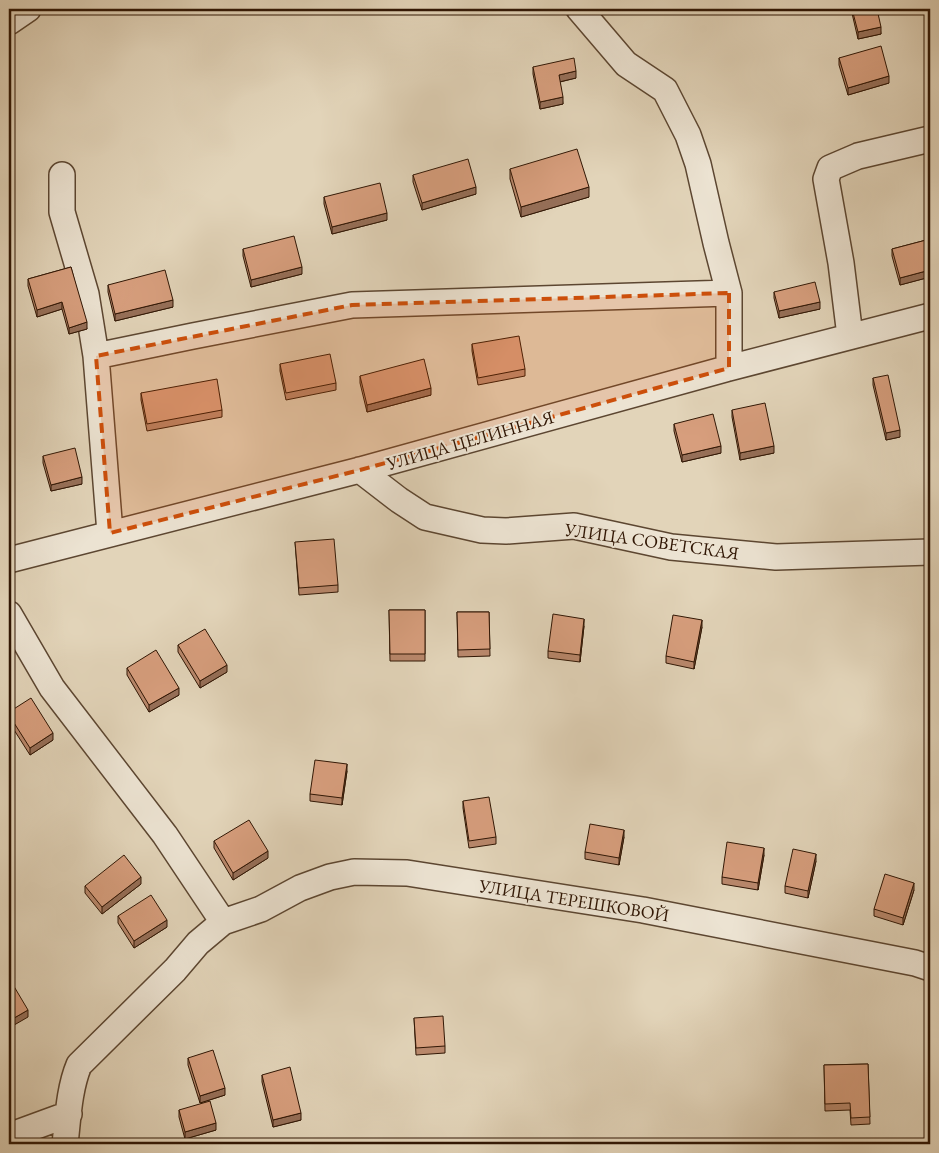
<svg xmlns="http://www.w3.org/2000/svg" width="939" height="1153" viewBox="0 0 939 1153" font-family="'EB Garamond',serif">
  <style>
    .lines { fill: none; stroke-linecap: round; stroke-linejoin: round }
    .minor-casing { stroke: #5c4631; stroke-width: 28 }
    .minor { stroke: #ece3d2; stroke-width: 25 }
    .wall { fill: #b9886c; stroke: #301604 }
    .shaded-wall { fill: #966f58; stroke: #301604 }
    .building { fill: #d79e7d; stroke: #301604 }
    .marked { fill: #cc4f0b; fill-opacity: 0.2; stroke: #cc4f0b; stroke-width: 4; stroke-dasharray: 10 6; stroke-linejoin: round }
    .labels { text-anchor: middle; dominant-baseline: central; stroke-width: 4; stroke-linejoin: round; paint-order: stroke }
    .street-label { font-size: 18px; fill: #301604; stroke: #ece3d2 }
  </style>
  <rect width="100%" height="100%" fill="#e2d4b9"/>
  <filter id="stains"><feTurbulence type="fractalNoise" baseFrequency=".004" numOctaves="4"/><feColorMatrix values="0 0 0 0 .2 0 0 0 0 .09 0 0 0 0 .02 0 0 0 .5 -.17"/></filter>
  <radialGradient id="worn" r=".72"><stop offset=".6" stop-color="#630" stop-opacity="0"/><stop offset="1" stop-color="#630" stop-opacity=".3"/></radialGradient>
  <g class="lines">
    <g class="minor-casing">
      <path id="minor" d="M579 9 626 64 665 90 688 135 698 164 716 243 729 293V368
        M9 22 28 9
        M62 175V212L86 294 96 356 110 533
        M850 336 841 263 826 179 830 168 858 156 930 139
        M96 356 193 336 352 305 729 293
        M360 470 399 500 425 517 482 530 506 531 574 526 671 547 776 557 930 552
        M9 560 360 470 729 368 930 316
        M9 614 52 688 165 835 223 922
        M9 1136 69 1114
        M65 1144C68 1118 69 1089 79 1065L175 970 198 943 223 922 261 909 300 888 330 877 354 872 407 873 643 910 915 963 930 968"/>
    </g>
    <use href="#minor" class="minor"/>
  </g>
  <path class="wall" d="M851 9H877L881 34 858 39Z
    M839 58 889 83 848 95 839 65Z
    M533 67 576 78 560 82 563 104 540 109 533 74Z
    M510 169 589 197 521 217 510 179Z
    M413 175 476 194 422 210 413 182Z
    M324 197 387 220 332 234 324 204Z
    M930 239V277L900 285 892 256V249Z
    M243 249 302 274 251 287 243 256Z
    M71 267 87 329 69 334 62 309 37 317 28 286V279Z
    M108 285 173 307 115 321 108 292Z
    M774 292 820 309 779 318 774 298Z
    M472 344 525 369V376L478 385 472 351Z
    M280 364 336 383V390L286 400 280 371Z
    M360 376 431 395 367 412 360 383Z
    M873 378 900 437 886 440 873 385Z
    M141 393 222 410V417L147 431 141 400Z
    M732 410 774 453 740 460 732 417Z
    M674 424 721 453 682 462 674 431Z
    M43 456 82 484 51 491 43 463Z
    M295 542 338 585V592L299 595Z
    M389 610H425V661H390Z
    M457 612H489L490 656 458 657Z
    M584 626 580 662 548 658V651Z
    M702 627 694 669 666 663V656Z
    M178 645 227 672 200 688 178 652Z
    M127 668 179 695 149 712 127 675Z
    M9 712 53 740 30 755 9 722Z
    M347 771 342 805 310 801V794Z
    M463 801 496 837V844L469 848 463 808Z
    M624 837 619 865 585 859V852Z
    M214 841 268 858 233 880 214 848Z
    M764 855 758 890 722 884V877Z
    M816 861 808 898 785 893V886Z
    M141 884 102 914 85 893V886Z
    M914 890 903 925 874 916V909Z
    M118 916 167 927 134 948 118 923Z
    M414 1018 445 1046V1053L416 1055Z
    M188 1058 225 1095 200 1103 188 1065Z
    M868 1064 870 1124 851 1125 850 1110 825 1111 824 1065Z
    M262 1075 301 1120 273 1127 262 1082Z
    M179 1110 216 1130 185 1139 179 1117Z"/>
  <path class="shaded-wall" d="M881 27V34L858 39V32Z
    M576 71V78L559 82V75Z
    M889 76V83L848 95V88Z
    M563 97V104L540 109V102Z
    M476 187V194L422 210V203Z
    M589 187V197L521 217V207Z
    M387 213V220L332 234V227Z
    M302 267V274L251 287V280Z
    M930 270V277L900 285V278Z
    M173 300V307L115 321V314Z
    M62 302V309L37 317V310Z
    M820 302V309L779 318V311Z
    M87 322V329L69 334V328Z
    M431 388V395L367 412V405Z
    M900 430V437L886 440V433Z
    M721 446V453L682 462V455Z
    M774 446V453L740 460V453Z
    M82 477V484L51 491V485Z
    M584 619V626L580 662V655Z
    M702 620V627L694 669V662Z
    M227 665V672L200 688V681Z
    M179 688V695L149 712V705Z
    M53 733V740L30 755V748Z
    M347 764V771L342 805V798Z
    M624 830V837L619 865V858Z
    M764 848V855L758 890V883Z
    M268 851V858L233 880V873Z
    M816 854V861L808 898V891Z
    M141 877V884L102 914V907Z
    M914 883V890L903 925V918Z
    M167 920V927L134 948V941Z
    M28 1010V1017L9 1028V1021Z
    M225 1088V1095L200 1103V1096Z
    M301 1113V1120L273 1127V1120Z
    M216 1123V1130L185 1139V1132Z"/>
  <path class="building" d="M852 9H877L881 27 858 32Z
    M881 46 889 76 848 88 839 58Z
    M574 58 576 71 559 75 563 97 540 102 533 67Z
    M577 149 589 187 521 207 510 169Z
    M468 159 476 187 422 203 413 175Z
    M380 183 387 213 332 227 324 197Z
    M294 236 302 267 251 280 243 249Z
    M930 239V270L900 278 892 249Z
    M71 267 87 322 69 328 62 302 37 310 28 279Z
    M165 270 173 300 115 314 108 285Z
    M815 282 820 302 779 311 774 292Z
    M519 336 525 369 478 378 472 344Z
    M330 354 336 383 286 393 280 364Z
    M424 359 431 388 367 405 360 376Z
    M888 375 900 430 886 433 873 378Z
    M217 379 222 410 147 424 141 393Z
    M765 403 774 446 740 453 732 410Z
    M713 414 721 446 682 455 674 424Z
    M75 448 82 477 51 485 43 456Z
    M334 539 338 585 299 588 295 542Z
    M389 610H425V654H390Z
    M457 612H489L490 649 458 650Z
    M553 614 584 619 580 655 548 651Z
    M673 615 702 620 694 662 666 656Z
    M205 629 227 665 200 681 178 645Z
    M156 650 179 688 149 705 127 668Z
    M31 698 53 733 30 748 9 715V712Z
    M315 760 347 764 342 798 310 794Z
    M489 797 496 837 469 841 463 801Z
    M249 820 268 851 233 873 214 841Z
    M590 824 624 830 619 858 585 852Z
    M727 842 764 848 758 883 722 877Z
    M793 849 816 854 808 891 785 886Z
    M124 855 141 877 102 907 85 886Z
    M885 874 914 883 903 918 874 909Z
    M151 895 167 920 134 941 118 916Z
    M9 978 28 1010 9 1021Z
    M443 1016 445 1046 416 1048 414 1018Z
    M213 1050 225 1088 200 1096 188 1058Z
    M868 1064 870 1117 851 1118 850 1103 825 1104 824 1065Z
    M290 1067 301 1113 273 1120 262 1075Z
    M210 1101 216 1123 185 1132 179 1110Z"/>
  <path class="marked" d="M729 293V368L360 470 110 533 96 356 352 305Z"/>
  <g class="labels">
    <g class="street-label">
      <text transform="translate(470 440) rotate(-16)">УЛИЦА ЦЕЛИННАЯ</text>
      <text transform="translate(652 541) rotate(8)">УЛИЦА СОВЕТСКАЯ</text>
      <text transform="translate(574 900) rotate(9)">УЛИЦА ТЕРЕШКОВОЙ</text>
    </g>
  </g>
  <rect width="939" height="1153" fill="none" stroke="#e2d4b9" stroke-width="30"/>
  <rect x="10" y="10" width="919" height="1133" fill="none" stroke="#301604" stroke-width="2.5"/>
  <rect x="15" y="15" width="909" height="1123" fill="none" stroke="#301604"/>
  <rect width="100%" height="100%" filter="url(#stains)"/>
  <rect width="100%" height="100%" fill="url(#worn)"/>
</svg>
